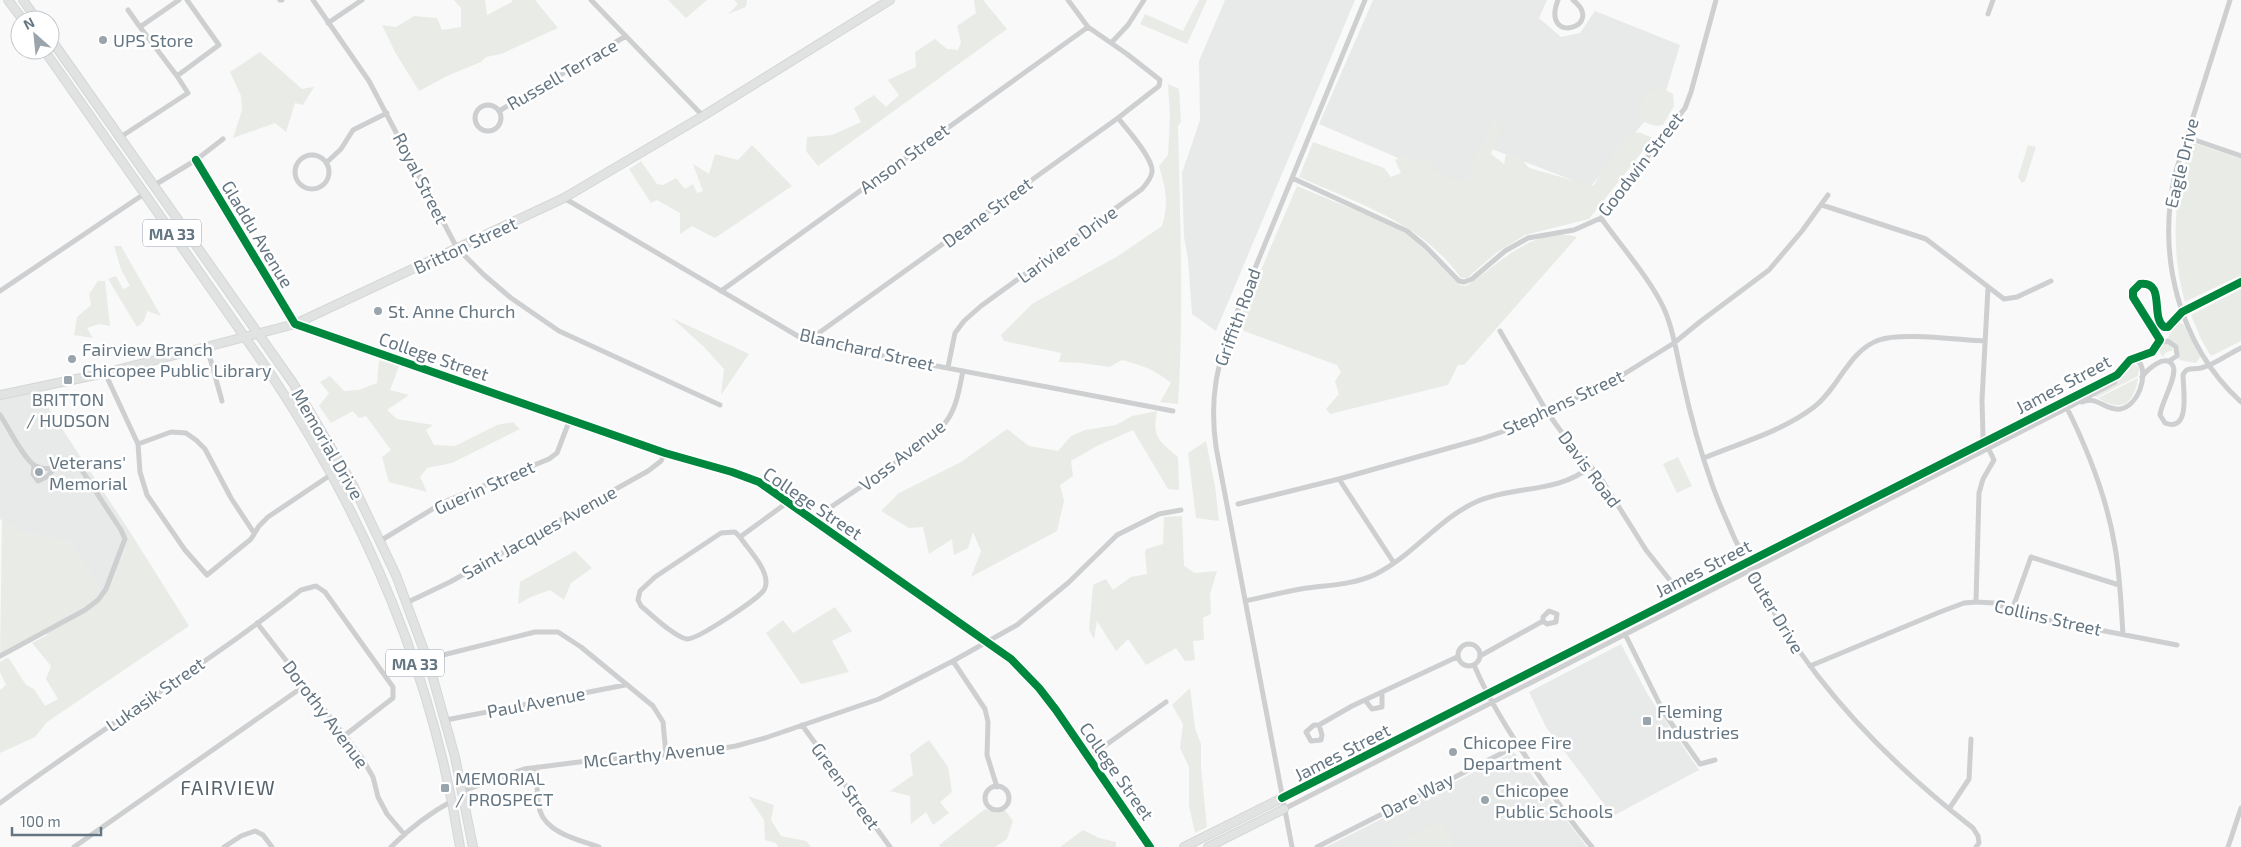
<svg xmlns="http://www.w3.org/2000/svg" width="2241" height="847" viewBox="0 0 2241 847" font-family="'Exo 2',sans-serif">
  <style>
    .built { fill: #e8e9e9 }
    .green { fill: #e8ebe6 }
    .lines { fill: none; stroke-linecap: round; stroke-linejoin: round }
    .secondary-casing { stroke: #d5d6d7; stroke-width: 10 }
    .primary-casing { stroke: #d5d6d7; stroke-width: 10 }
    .street { stroke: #cecfd0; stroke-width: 5 }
    .secondary { stroke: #e1e2e2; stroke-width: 8 }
    .primary { stroke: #e1e2e2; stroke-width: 8 }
    .cycleway-casing { stroke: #fff; stroke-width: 11 }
    .cycleway { stroke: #00873e; stroke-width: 8 }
    .poi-dot { fill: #99a4ac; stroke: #fff; stroke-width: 2 }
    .labels { text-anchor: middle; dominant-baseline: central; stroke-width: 5; stroke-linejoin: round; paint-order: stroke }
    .shield { fill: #fff; stroke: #939fa8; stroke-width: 1 }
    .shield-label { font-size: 16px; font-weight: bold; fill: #657683 }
    .poi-label { font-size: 18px; fill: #657683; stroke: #fff; text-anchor: start }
    .street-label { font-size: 18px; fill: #657683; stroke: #fff }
    .quarter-label { font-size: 20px; letter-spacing: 1px; fill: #57646e; stroke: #fff }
  </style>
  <rect width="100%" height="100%" fill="#f9f9f9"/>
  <path class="built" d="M1225 0H1355L1216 331 1192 314 1188 259 1184 237 1182 173 1200 120 1199 61Z
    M1373 0H1547L1539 18 1561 37 1580 33 1595 11 1680 45 1664 98 1590 187 1484 146 1466 187 1319 124Z
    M38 392 130 532 119 568 104 596 69 541 23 533 0 519V400Z
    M1621 644 1648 695 1699 770 1613 816 1546 727 1529 692Z
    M1514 752 1587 847H1326Z"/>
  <path class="green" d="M454 0H485L487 15 512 2V0H535L558 28 501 54 486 57 481 62 449 75 419 91 395 52 382 25 396 27 414 16 437 18 442 30 461 27V8Z
    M668 0H707L686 18Z
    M734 0H747L746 7 728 14 738 4Z
    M974 0H983L1007 29 818 166 806 151 807 137 832 135 861 122 854 108 874 95 886 107 899 95 888 80 916 67 915 52 935 39 947 49 958 50 961 42 957 26 976 13Z
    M1199 0H1207L1187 44 1140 24 1145 14 1183 31Z
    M260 52 302 89 314 87 303 105 295 103 286 132 275 123 233 138 242 110 241 96 230 72Z
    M1168 84 1179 89 1181 122 1178 126C1180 218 1184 311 1178 404L1160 402 1171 383C1156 370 1141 365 1122 360L1109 367 1082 363 1059 362 1061 353 1004 341 1001 335 1032 304 1118 256 1162 226C1169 202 1166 190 1159 166L1168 155 1170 116Z
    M1660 87 1673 94 1674 106 1663 125 1656 126 1641 121 1639 106 1650 90Z
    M1493 120 1502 126 1491 154 1504 164 1506 154H1517L1529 168 1593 186 1612 156 1632 132 1641 133 1653 138 1589 219 1525 235 1496 253 1467 278H1461C1421 222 1359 204 1299 177L1313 142 1384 168 1391 177 1401 173 1395 160 1408 154 1411 159 1419 160 1422 157 1434 159 1433 170 1463 182 1473 173 1467 167 1473 160 1474 151 1482 146Z
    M2194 143 2241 159V275L2185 302C2170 247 2174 198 2190 144Z
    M752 145 792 186 715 238 692 226 680 234V213L657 200 651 203 629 169 641 161 657 184 663 185 676 178 685 189 693 184 697 193 703 191 693 164 709 174 715 154 738 160Z
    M2028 145 2036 147 2025 181 2022 183 2018 177Z
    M1297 186 1388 224 1412 237 1459 285 1466 286C1499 265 1533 225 1577 237L1464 365H1458L1448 385 1330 414 1326 409 1339 394 1335 381 1341 372 1337 365 1244 331 1239 321Z
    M114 246H121L161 316 147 311 144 321 137 327 108 279 116 276 123 289 130 286 121 269Z
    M98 281H105L110 326 99 324 87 328 93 338 74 335 77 317 91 305 89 294Z
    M2241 289V341L2211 356 2201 339 2191 315Z
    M672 318 749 354 721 395 724 369 704 347Z
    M2178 323 2183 324 2200 357 2196 363 2179 360V348L2168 337Z
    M2162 344H2169L2173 350 2165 353 2163 357 2158 350Z
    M379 360 399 366 390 390 409 395 387 410 397 419 433 425 426 430 434 445 455 446 497 425 513 422 520 429 452 463 427 468 420 477 427 492 389 482 382 457 391 450 366 416 359 418 353 411 331 423 319 406 329 393 320 382 330 376 344 391 359 390 377 383Z
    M2134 364 2139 367 2138 376 2097 397 2094 396 2117 383 2118 377Z
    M2138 378C2134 404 2122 413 2098 398Z
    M1157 411C1152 438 1159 441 1178 457L1179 490 1168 489 1133 430 1097 446 1071 461 1073 476 1060 485 1064 501 1057 531 971 577 981 551 973 532 968 548 954 555 952 539 929 554 923 527 909 528 881 511 899 493 961 462 1007 429 1029 446 1058 451 1071 436 1085 430 1116 425 1132 416Z
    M1206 441 1215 486 1219 521 1196 518 1188 453Z
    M1678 457 1692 486 1677 493 1663 464Z
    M1182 516 1184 566 1195 573 1217 571 1210 594 1211 614 1203 618 1204 640 1193 641 1195 660 1185 661 1176 648 1146 665 1128 639 1116 651 1097 621 1094 639 1089 630 1093 585 1106 579 1113 590 1131 577 1147 574 1145 552 1146 549 1163 544 1164 517Z
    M2 518 24 533 69 541 104 596 119 568 130 532 189 626 47 722 35 737 0 753V690L6 685 0 672V662L8 657 26 685 34 689 45 706 58 699 46 679 51 666 32 643 47 635 46 633 0 659Z
    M575 551 592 568 571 583 564 600 550 590 531 597 518 604 520 582Z
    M835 607 852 631 832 641 849 672 801 684 766 633 783 620 793 633Z
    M1190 688 1195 728 1201 744V768L1207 827 1195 833 1189 806V767L1180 748 1183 724 1172 705Z
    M929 740 948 767 952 792 940 802 949 813 933 825 926 812 911 824 910 796 890 791 913 775 910 754Z
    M748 796 774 805 771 820 781 836 806 841 811 847H778L776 843 765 840 764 820Z
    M985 809 997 813 1005 810 1013 821 1007 839 995 847H941L939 845Z
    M1441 821 1451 836 1454 847H1385Z
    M1083 830 1099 838 1116 842V847H1060Z"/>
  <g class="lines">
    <g class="secondary-casing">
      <path id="secondary" d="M295 324 665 453 732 472 759 482 1011 659 1039 688 1056 710 1150 847
        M0 395 105 373 295 324 564 198 703 116 890 0
        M1184 847 1282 798
        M1208 847 1284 809"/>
    </g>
    <g class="primary-casing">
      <path id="primary" d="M8 0 23 20
        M23 0 37 20
        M50 38 293 383 353 485 396 575 429 664 455 757 473 847
        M44 50 272 376C368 521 433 675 460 847"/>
    </g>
    <path class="street" d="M280 0H282
      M313 0 369 81 457 248 484 275 511 298 559 331 720 405
      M591 0 703 116
      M1558 0C1540 46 1607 27 1573 0
      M2230 0 2175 174C2157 256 2178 344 2241 402
      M128 10 140 27
      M1988 14 1993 0
      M328 23 362 0
      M1111 43 1128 25 1144 0
      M177 76 219 45 187 0
      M475 118a13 13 0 1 1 26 0a13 13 0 1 1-26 0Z
      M499 111 626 36
      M2186 137 2241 156
      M119 138 188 93 177 76 140 27 179 0
      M295 172a17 17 0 1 1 34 0a17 17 0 1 1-34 0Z
      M196 160 295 324
      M326 163 341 149 353 130 387 113
      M1292 178 1407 231 1425 246 1459 281 1464 282 1472 279 1505 251 1528 238 1574 230 1601 218 1685 108 1691 92 1716 0
      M153 186 196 160 223 139
      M564 198 801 338 853 350 1173 411
      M1822 205 1926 239 2004 299 2017 297 2051 281
      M1601 218C1621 246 1652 281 1665 311 1674 332 1677 356 1682 377 1690 414 1700 451 1713 487 1768 632 1852 734 1973 828L1978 836 1979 843 1976 847
      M0 291 144 194
      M721 291 1088 27
      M1500 331 1547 412 1571 445 1600 477 1646 550 1684 598
      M809 340 1118 118 1159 86 1160 80 1127 54 1088 27 1068 0
      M2159 343 2168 341 2176 347 2177 356 2169 361
      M207 347 222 401
      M948 367 955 333 964 321 981 306 1142 189C1146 184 1151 179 1152 172 1154 159 1127 129 1118 118
      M105 373 138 444 140 472 147 495 185 550 207 575 251 539 259 526 268 517 332 474
      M2142 377C2147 370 2166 352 2173 366 2178 376 2161 403 2160 415L2165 423C2191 433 2183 389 2183 375 2187 366 2193 370 2201 368 2212 366 2230 353 2241 348
      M2082 402C2097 395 2105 411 2120 409 2138 406 2148 377 2140 363L2133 359
      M2066 406C2088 450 2107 498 2115 547 2120 575 2121 605 2123 634
      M0 415C9 428 22 456 34 465 40 469 47 469 54 468L48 476 38 481 33 474 34 465
      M138 444 171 432 186 433 196 440 205 449 231 498 254 533
      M1704 458C1740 443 1783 431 1814 407 1839 388 1848 351 1879 340 1901 332 1959 340 1985 341
      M1339 479 1394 563
      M1238 504 1339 479 1481 439 1510 429 1616 379 1674 343 1701 321 1769 270 1802 231 1828 195
      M813 519 889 468 945 423C957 408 959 389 963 371
      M740 537 735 532 721 533 655 577 640 591 638 600 641 606C651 614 674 637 687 639 697 640 758 599 764 590 765 589 766 584 766 583 767 568 748 549 740 537L788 502
      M380 541 444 502 549 459 557 453 570 419
      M1245 601C1264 597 1283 592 1301 589 1326 585 1354 585 1376 574 1414 555 1439 518 1478 501 1517 485 1556 494 1590 467
      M1976 602 1979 493 1983 479 1994 460 1983 437 1982 400 1988 288
      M406 603 450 582 648 471 661 461 665 453
      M2012 610 2031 557 2119 585
      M257 623 362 758 373 777 378 797 387 814 404 834
      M1625 634 1664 713 1700 764 1715 760
      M1458 655a11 11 0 1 1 22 0a11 11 0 1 1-22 0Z
      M0 656 85 610 98 600 106 589 123 544 125 539 121 530 81 469 76 464 54 468
      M1480 656 1543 621 1547 624 1556 622 1557 614 1549 611 1543 617V621
      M427 659 535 632H558L581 647 653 706 663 722 666 755
      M953 661 985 709 988 722 987 755 997 787
      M1474 665C1492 707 1516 743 1542 780 1558 803 1574 826 1592 847
      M1810 666 1940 612 1964 603 1976 602 1994 603 2032 617 2177 645
      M1365 700 1372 709 1382 707V694
      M446 720 625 685
      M802 725 890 847
      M1319 725 1322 735 1321 740 1311 741 1306 732 1314 725H1319L1352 706 1457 657
      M1089 757 1166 702
      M537 767C537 781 536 798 540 811 547 833 579 840 599 847
      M985 798a12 12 0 1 1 24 0a12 12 0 1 1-24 0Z
      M463 791 524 769 595 760 699 752 736 746 765 738 879 699 953 661 1017 625 1068 583 1117 535 1159 514 1181 510
      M1282 798 2117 375 2130 360 2152 352 2160 340 2133 297V291L2140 284C2166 281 2150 317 2164 327H2168L2182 312 2241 282
      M0 803C99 730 205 666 301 590L316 586 325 592 393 687V698L344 736
      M1284 809 2067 408 2115 382 2114 376
      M1949 809 1969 779 1971 739
      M74 847 304 686
      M224 847 241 836 255 831 263 835 272 847
      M391 847C410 828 428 814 452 801
      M1292 847 1216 447C1209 396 1217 365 1235 317L1365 0
      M1317 847 1518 745
      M2228 847 2241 808"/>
    <use href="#secondary" class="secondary"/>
    <use href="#primary" class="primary"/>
    <g class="cycleway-casing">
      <path id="cycleway" d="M196 160 295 324 665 453 732 472 759 482 1011 659 1039 688 1056 710 1150 847
        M1282 798 2117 375 2130 360 2152 352 2160 340 2133 297V291L2140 284C2166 281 2150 317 2164 327H2168L2182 312 2241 282"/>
    </g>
    <use href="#cycleway" class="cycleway"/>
  </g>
  <g class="poi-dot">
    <circle cx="103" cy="40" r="5"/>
    <circle cx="378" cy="311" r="5"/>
    <circle cx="72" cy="359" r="5"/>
    <rect x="63" y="375" width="10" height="10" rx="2.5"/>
    <circle cx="39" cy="472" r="5"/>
    <rect x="1642" y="716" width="10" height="10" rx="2.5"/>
    <circle cx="1453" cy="752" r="5"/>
    <rect x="440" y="783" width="10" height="10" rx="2.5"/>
    <circle cx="1485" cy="800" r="5"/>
  </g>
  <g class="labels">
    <g class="shield">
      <rect x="143" y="219.5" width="58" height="27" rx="4"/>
      <rect x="386" y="649.5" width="58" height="27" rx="4"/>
    </g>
    <g class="shield-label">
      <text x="172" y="233">MA 33</text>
      <text x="415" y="663">MA 33</text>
    </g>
    <g class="poi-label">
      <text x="113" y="40">UPS Store</text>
      <text x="388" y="311">St. Anne Church</text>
      <text x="82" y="349">Fairview Branch<tspan x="82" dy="21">Chicopee Public Library</tspan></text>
      <text x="68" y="399" text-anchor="middle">BRITTON<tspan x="68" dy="21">/ HUDSON</tspan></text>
      <text x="49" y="462">Veterans'<tspan x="49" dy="21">Memorial</tspan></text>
      <text x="1657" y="711">Fleming<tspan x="1657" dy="21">Industries</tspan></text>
      <text x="1463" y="742">Chicopee Fire<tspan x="1463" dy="21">Department</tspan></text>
      <text x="455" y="778">MEMORIAL<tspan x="455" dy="21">/ PROSPECT</tspan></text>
      <text x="1495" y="790">Chicopee<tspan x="1495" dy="21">Public Schools</tspan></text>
    </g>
    <g class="street-label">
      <text transform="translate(562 74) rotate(-30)">Russell Terrace</text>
      <text transform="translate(904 158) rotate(-36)">Anson Street</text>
      <text transform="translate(2181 163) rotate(-76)">Eagle Drive</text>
      <text transform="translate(1640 164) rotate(-52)">Goodwin Street</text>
      <text transform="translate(421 178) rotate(63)">Royal Street</text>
      <text transform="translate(987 212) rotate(-36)">Deane Street</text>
      <text transform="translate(258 234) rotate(59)">Gladdu Avenue</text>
      <text transform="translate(1067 244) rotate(-36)">Lariviere Drive</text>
      <text transform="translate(465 245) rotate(-25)">Britton Street</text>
      <text transform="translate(1237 317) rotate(-70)">Griffith Road</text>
      <text transform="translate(867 349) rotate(13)">Blanchard Street</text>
      <text transform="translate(434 356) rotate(19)">College Street</text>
      <text transform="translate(2063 384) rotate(-28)">James Street</text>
      <text transform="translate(1563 402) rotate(-25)">Stephens Street</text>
      <text transform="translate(328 444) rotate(60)">Memorial Drive</text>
      <text transform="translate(902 455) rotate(-38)">Voss Avenue</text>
      <text transform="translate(1590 469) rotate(53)">Davis Road</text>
      <text transform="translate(484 487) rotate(-24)">Guerin Street</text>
      <text transform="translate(813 503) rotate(34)">College Street</text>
      <text transform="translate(539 532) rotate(-29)">Saint Jacques Avenue</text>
      <text transform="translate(1703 568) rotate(-27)">James Street</text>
      <text transform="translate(1776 612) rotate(59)">Outer Drive</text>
      <text transform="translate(2048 617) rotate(13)">Collins Street</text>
      <text transform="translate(155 694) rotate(-35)">Lukasik Street</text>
      <text transform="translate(536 702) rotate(-11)">Paul Avenue</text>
      <text transform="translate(326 714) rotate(53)">Dorothy Avenue</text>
      <text transform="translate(1342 752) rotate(-27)">James Street</text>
      <text transform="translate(654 754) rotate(-6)">McCarthy Avenue</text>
      <text transform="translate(1117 771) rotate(55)">College Street</text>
      <text transform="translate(846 786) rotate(54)">Green Street</text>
      <text transform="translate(1417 795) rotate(-27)">Dare Way</text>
    </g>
    <g class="quarter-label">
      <text x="228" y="787">FAIRVIEW</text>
    </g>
  </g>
  <g transform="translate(35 35) rotate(333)"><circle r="24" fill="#ffffff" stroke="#c1c8cd"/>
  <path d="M0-4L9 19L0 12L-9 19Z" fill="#99a4ac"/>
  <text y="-8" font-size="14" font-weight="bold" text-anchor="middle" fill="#657683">N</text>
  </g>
  <path d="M12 827v8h89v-8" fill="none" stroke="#657683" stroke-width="2.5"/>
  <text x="20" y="827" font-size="15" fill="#657683" stroke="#ffffff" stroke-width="4" paint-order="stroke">100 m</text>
</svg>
